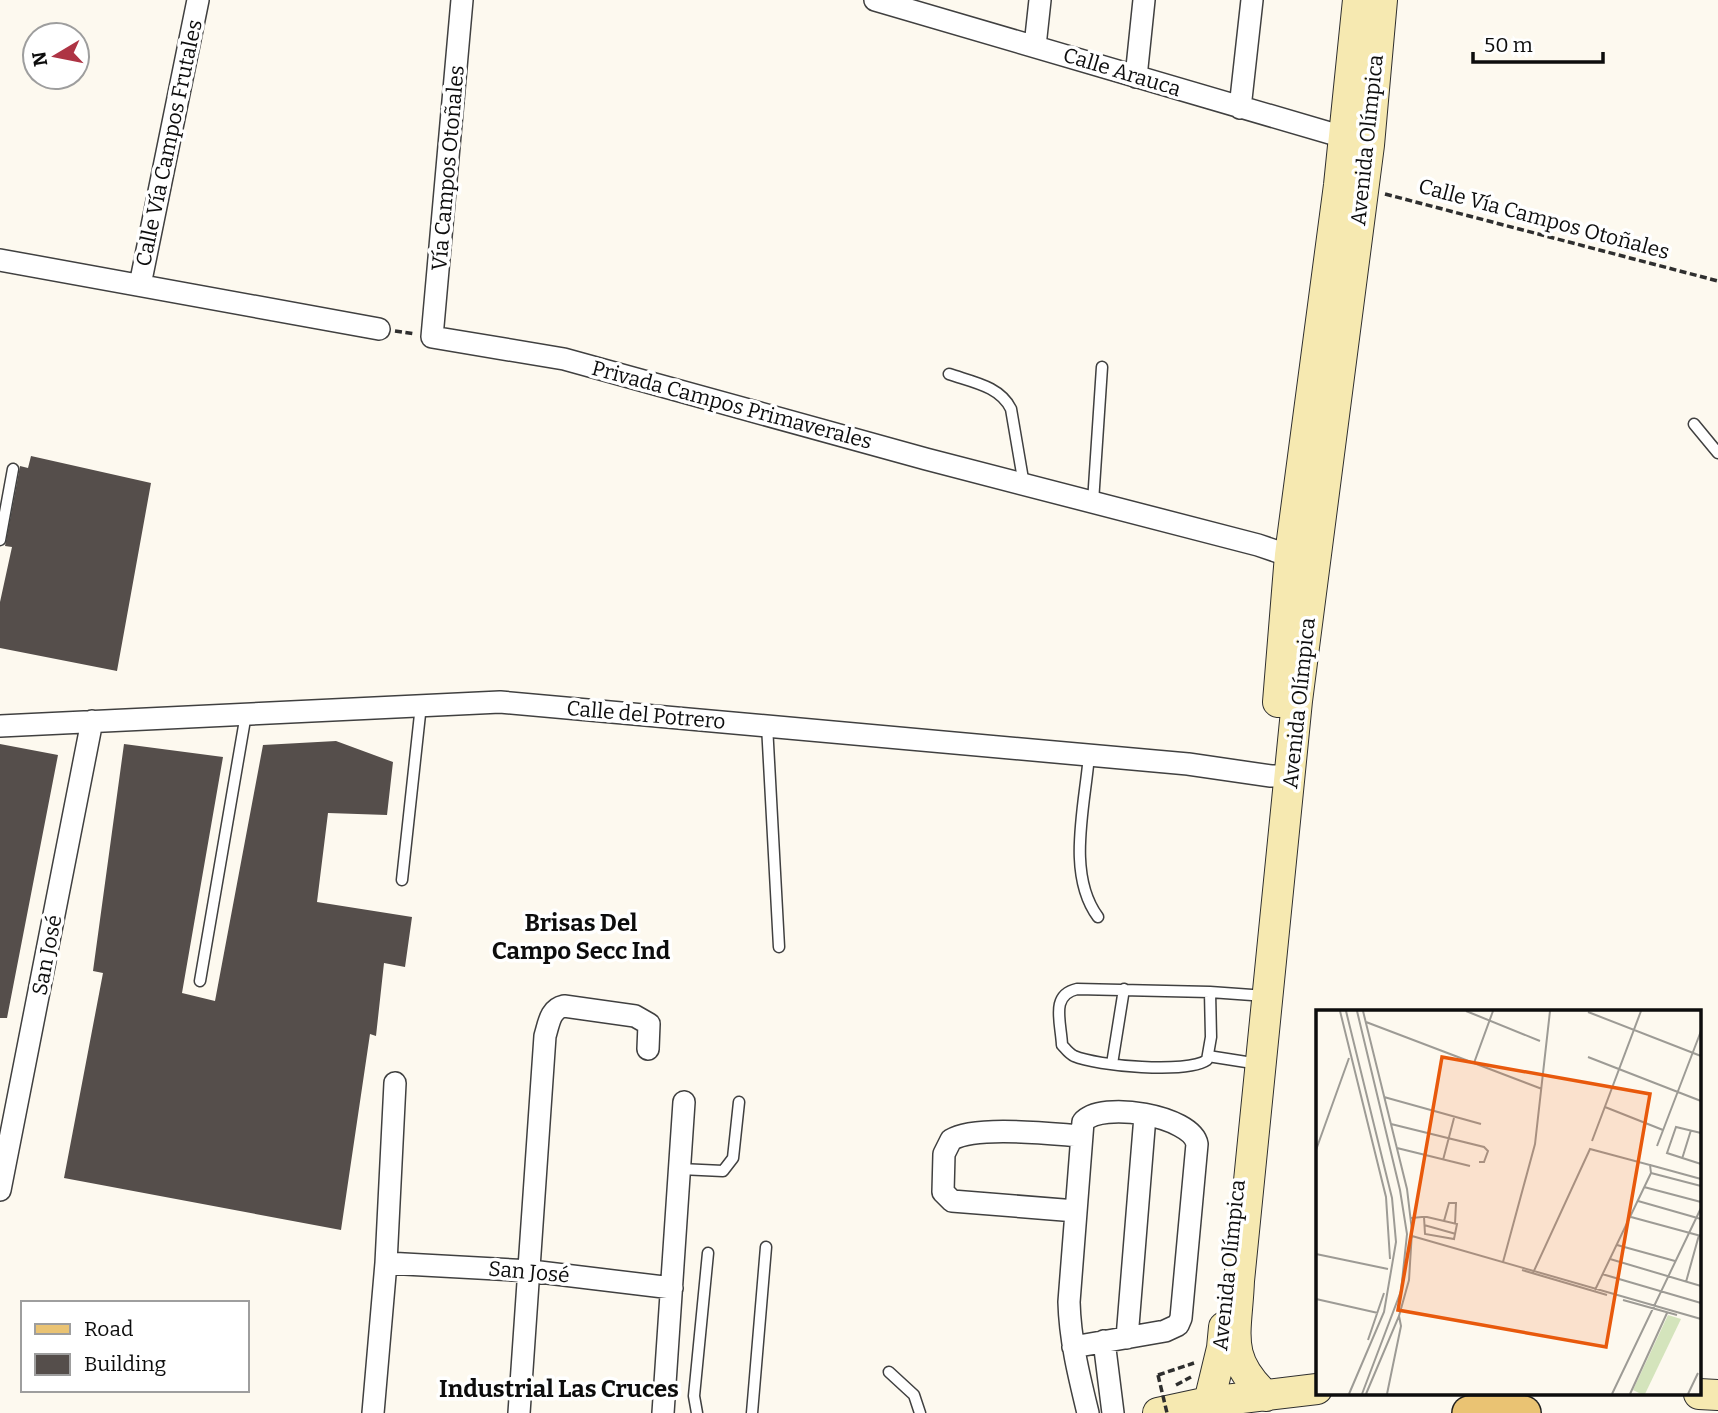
<svg xmlns="http://www.w3.org/2000/svg" width="1718" height="1413" viewBox="0 0 1718 1413" font-family="Bitter,serif">
  <style>
    .building { fill: #554e4b }
    .lines { fill: none; stroke-linecap: round; stroke-linejoin: round }
    .lane-casing { stroke: #404040; stroke-width: 13 }
    .street-casing { stroke: #404040; stroke-width: 24 }
    .secondary-casing { stroke: #2f2f2f; stroke-width: 32 }
    .primary-casing { stroke: #1e1e1e; stroke-width: 36 }
    .path { stroke: #2f2f2f; stroke-width: 3.5; stroke-dasharray: 7 3.5; stroke-linecap: butt }
    .lane { stroke: #fff; stroke-width: 10 }
    .street { stroke: #fff; stroke-width: 21 }
    .secondary { stroke: #f6e9b1; stroke-width: 30 }
    .primary { stroke: #eac373; stroke-width: 33 }
    .path-bridge { stroke: #2f2f2f; stroke-width: 3.5; stroke-dasharray: 7 3.5; stroke-linecap: butt }
    .labels { text-anchor: middle; dominant-baseline: central; stroke-width: 7; stroke-linejoin: round; paint-order: stroke }
    .street-label { font-size: 21px; fill: #0d0d0d; stroke: #fff }
    .quarter-label { font-size: 24px; font-weight: bold; fill: #0d0d0d; stroke: #fff }
    .inset-road { fill: none; stroke: #9d9b95; stroke-width: 2 }
    .view { fill: #e8590c; fill-opacity: 0.15; stroke: #e8590c; stroke-width: 3.5 }
    .inset-edge { fill: none; stroke: #0d0d0d; stroke-width: 3.5 }
  </style>
  <rect width="100%" height="100%" fill="#fdf9ef"/>
  <path class="building" d="M31 456 151 483 117 671 0 648V602L12 547 5 546 20 466 28 468Z
    M336 741 393 762 387 815 328 813 317 902 412 917 405 967 384 963 376 1036 370 1034 341 1230 64 1178 103 973 93 971 124 744 223 757 182 993 215 1001 263 745Z
    M0 744 58 755 7 1018H0Z"/>
  <g class="lines">
    <g class="lane-casing">
      <path id="lane" d="M949 374C972 382 1000 386 1011 409L1024 485
        M1694 424 1718 453
        M1093 502 1102 367
        M0 540 13 469
        M767 725 779 947
        M1089 755C1085 806 1066 874 1098 917
        M402 880 421 705
        M200 981 246 714
        M1077 989 1210 992 1211 1037 1207 1060C1187 1074 1097 1066 1074 1056 1069 1054 1065 1048 1062 1045 1061 1022 1050 995 1077 989Z
        M1210 992 1266 996
        M1208 1056 1259 1064
        M1112 1064 1124 989
        M680 1169 723 1171 733 1158 739 1102
        M889 1372 914 1395 920 1413
        M697 1413 694 1396 708 1253
        M752 1413 766 1247"/>
    </g>
    <g class="street-casing">
      <path id="street" d="M462 0 432 337 564 359 926 459 1258 545 1302 560
        M875 0 1357 141
        M1035 46 1040 0
        M1136 77 1144 0
        M1240 108 1252 0
        M0 260 379 329
        M140 285 198 0
        M0 726 500 702 1188 764 1271 776H1291
        M0 1190 92 721
        M1076 1211 952 1201 943 1192 944 1154 951 1140C975 1125 1051 1134 1081 1136
        M386 1263 531 1271 672 1288
        M1127 1338 1145 1116
        M1104 1341 1113 1413
        M1073 1347 1165 1331 1178 1325 1181 1318 1197 1144C1192 1116 1101 1100 1083 1122L1069 1302C1070 1340 1079 1376 1088 1413
        M373 1413 386 1263 395 1083
        M519 1413 545 1036C549 1023 550 1009 564 1006L635 1016 649 1024 648 1049
        M663 1413 684 1102"/>
    </g>
    <g class="secondary-casing">
      <path id="secondary" d="M1278 702 1290 555 1339 185 1358 0
        M1699 1394 1718 1395
        M1266 1396C1224 1357 1237 1333 1239 1281L1297 701 1369 145 1382 0
        M1209 1402 1222 1348 1224 1327
        M1158 1413 1209 1402 1317 1389"/>
    </g>
    <g class="primary-casing">
      <path id="primary" d="M1469 1413H1524"/>
    </g>
    <path class="path" d="M1385 194 1718 281
      M395 331 415 334
      M1158 1375 1194 1363
      M1176 1385 1191 1377"/>
    <use href="#lane" class="lane"/>
    <use href="#street" class="street"/>
    <use href="#secondary" class="secondary"/>
    <use href="#primary" class="primary"/>
    <path class="path-bridge" d="M1158 1375 1167 1413"/>
  </g>
  <g class="labels">
    <g class="street-label">
      <text transform="translate(1122 72) rotate(17)">Calle Arauca</text>
      <text transform="translate(1367 140) rotate(-84)">Avenida Olímpica</text>
      <text transform="translate(169 143) rotate(-78)">Calle Vía Campos Frutales</text>
      <text transform="translate(448 168) rotate(-85)">Vía Campos Otoñales</text>
      <text transform="translate(1544 219) rotate(15)">Calle Vía Campos Otoñales</text>
      <text transform="translate(732 405) rotate(15)">Privada Campos Primaverales</text>
      <text transform="translate(1299 703) rotate(-84)">Avenida Olímpica</text>
      <text transform="translate(646 715) rotate(5)">Calle del Potrero</text>
      <text transform="translate(47 955) rotate(-79)">San José</text>
      <text transform="translate(1229 1265) rotate(-84)">Avenida Olímpica</text>
      <text transform="translate(529 1272) rotate(5)">San José</text>
    </g>
    <g class="quarter-label">
      <text x="581" y="923">Brisas Del<tspan x="581" dy="28">Campo Secc Ind</tspan></text>
      <text x="559" y="1389">Industrial Las Cruces</text>
    </g>
  </g>
  <g transform="translate(1316 1010)">
    <rect width="385" height="385" fill="#fdf9ef"/>
    <path d="M352 305 365 309 329 384H325L317 380Z" fill="#d4e4bc"/>
    <path class="inset-road" d="M24 1 70 187 74 249M30 1 76 188 80 232 68 302 33 384M41 1 84 180 91 224 85 281 46 384M47 1 91 179 96 221 93 270 83 306 50 384M150 1 224 31M272 2 385 46M50 12 226 79M272 47 385 91M158 53 177 1M68 87 165 114M289 97 347 120M75 114 168 137 172 141 168 152H163M385 123 360 117 351 143 385 154M276 131 325 1M341 136 385 21M81 138 154 156M0 140 33 48M366 149 375 120M127 150 138 108M334 155 385 169M335 163 385 176M328 177 385 192M322 191 385 209M315 207 385 226M95 208 106 207H111L141 214 138 229 109 224 108 207M128 211 133 193H140L139 214M108 215 140 224M96 226 385 309M301 235 359 251M0 244 72 259M294 249 385 276M187 252 219 134 234 1M206 260 291 285M217 263 274 139 334 155 335 163M286 264 385 293M370 272 383 225M279 280 335 163M0 289 62 303M307 290 361 305M52 330 68 283M71 384 85 316 83 306M296 384 385 198M314 384 351 303M372 384 382 363"/>
    <path class="view" d="M126 47 334 84 290 337 82 300Z"/>
    <rect width="385" height="385" class="inset-edge"/>
  </g>
  <rect x="21" y="1301" width="228" height="91" fill="#ffffff" stroke="#9e9e9e" stroke-width="2"/>
  <rect x="35" y="1324" width="35" height="10" fill="#eac373" stroke="#9e9e9e" stroke-width="2"/>
  <text x="84" y="1336" font-size="21" fill="#0d0d0d">Road</text>
  <rect x="35" y="1354" width="35" height="21" fill="#554e4b" stroke="#9e9e9e" stroke-width="2"/>
  <text x="84" y="1371" font-size="21" fill="#0d0d0d">Building</text>
  <g transform="translate(56 56) rotate(260)"><circle r="33" fill="#ffffff" stroke="#9e9e9e" stroke-width="2"/>
  <path d="M0-5L12 26L0 18L-12 26Z" fill="#ae3444"/>
  <text y="-10" font-size="19" font-weight="bold" text-anchor="middle" fill="#0d0d0d">N</text>
  </g>
  <path d="M1473 52v10h130v-10" fill="none" stroke="#0d0d0d" stroke-width="3.5"/>
  <text x="1484" y="52" font-size="21" fill="#0d0d0d" stroke="#ffffff" stroke-width="5" paint-order="stroke">50 m</text>
</svg>
